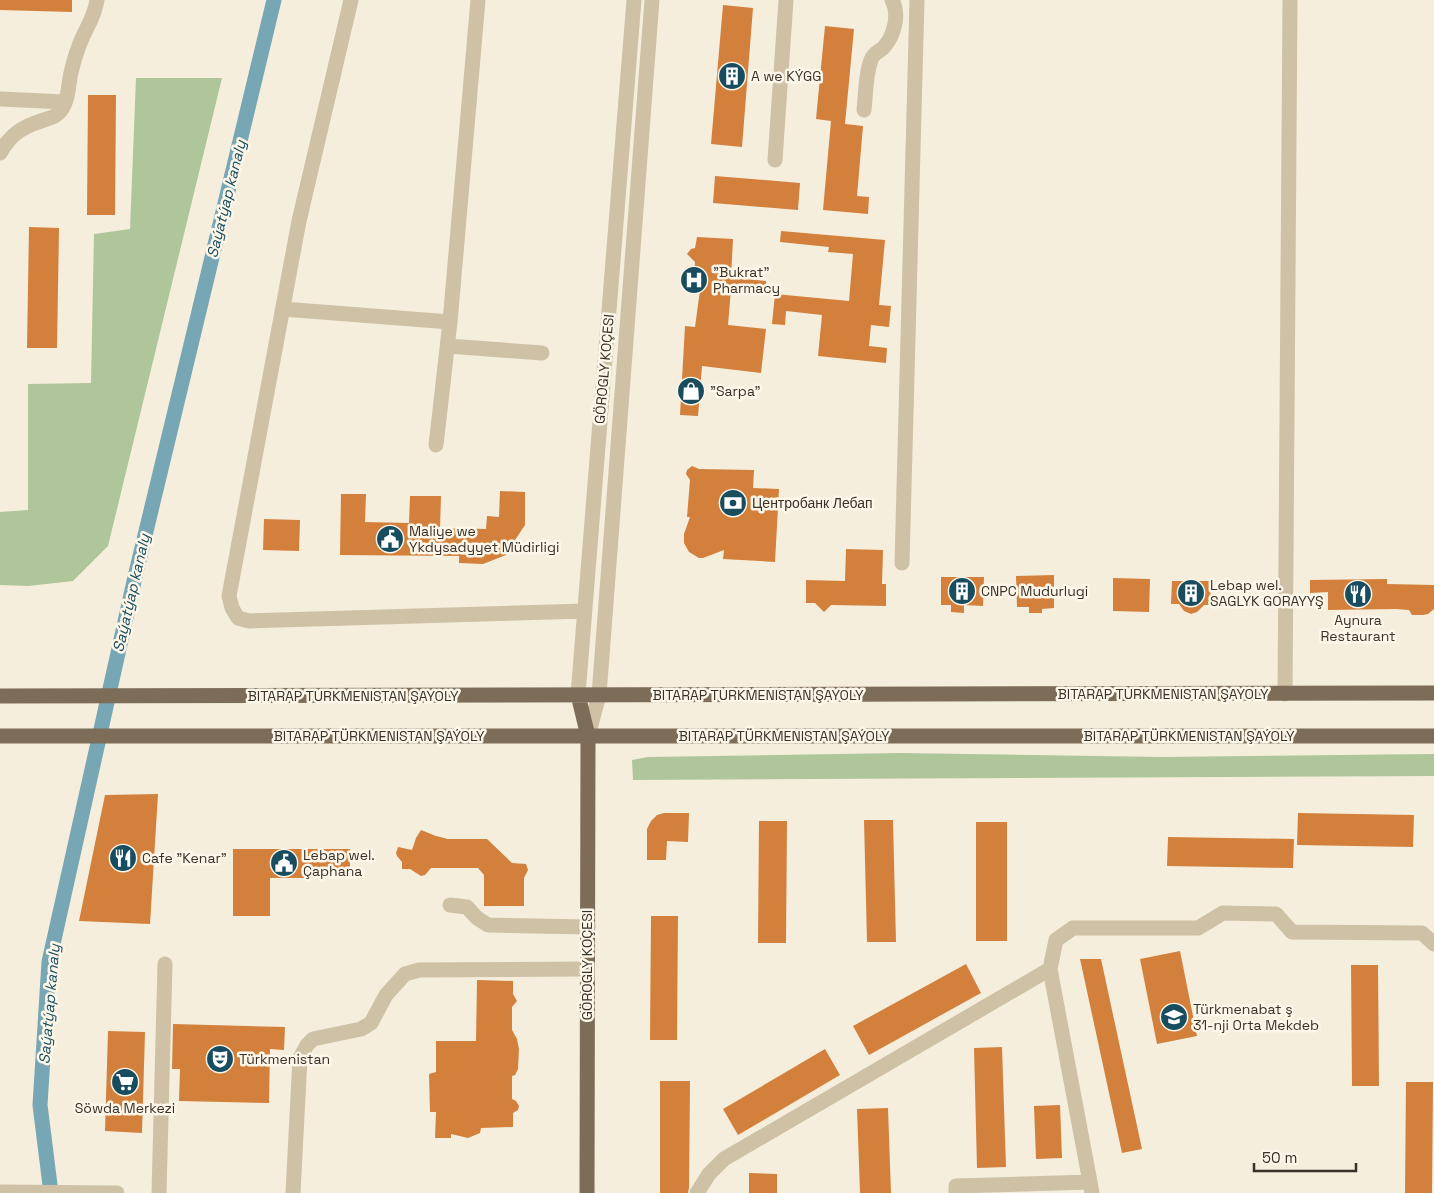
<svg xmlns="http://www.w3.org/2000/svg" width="1434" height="1193" viewBox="0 0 1434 1193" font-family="'Space Grotesk',sans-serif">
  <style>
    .green { fill: #aec69a }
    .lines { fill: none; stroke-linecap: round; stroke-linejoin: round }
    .canal { stroke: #77a6b5; stroke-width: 15 }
    .building { fill: #d3803c }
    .minor { stroke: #cec1a6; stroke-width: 15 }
    .major { stroke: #7d6c57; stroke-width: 15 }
    .labels { text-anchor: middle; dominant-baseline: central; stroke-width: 5; stroke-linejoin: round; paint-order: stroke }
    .poi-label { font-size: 14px; fill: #3a3128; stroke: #fcf7e9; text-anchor: start }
    .street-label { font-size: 14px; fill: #3a3128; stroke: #fcf7e9 }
    .water-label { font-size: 15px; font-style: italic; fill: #184d60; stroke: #fcf7e9 }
  </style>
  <rect width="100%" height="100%" fill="#f5eedc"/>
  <path class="green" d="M136 78H222L108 546 73 581 28 586 0 585V512L28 510V384L91 383 94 234 130 229Z
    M900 753 1161 757 1434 754V776L633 780 632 760 648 757Z"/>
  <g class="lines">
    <path class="canal" d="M51 1193 40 1105 49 962 135 577 274 0"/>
  </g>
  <path class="building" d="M0 0H72V12L0 10Z
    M723 5 753 8 742 147 711 144Z
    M825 26 854 29 845 124 863 126 857 196 869 197 868 214 823 210 831 121 816 119Z
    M88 95H116L115 215H87Z
    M715 176 800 183 798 210 713 203Z
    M29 227 59 228 57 348H27Z
    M781 231 885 240 879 305 891 306 889 327 871 325 869 346 887 348 886 363 818 356 822 315 786 311 785 325 772 324 775 294 849 301 853 254 828 252 829 247 780 242Z
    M697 237 733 239 731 278 766 281 767 292 731 289 728 325 766 329 761 373 702 366 698 416 680 415 685 326 695 327 701 283 694 280 695 262 687 254 691 249 695 248Z
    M692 466 699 469 754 470 753 488 779 489 775 562 723 559 724 550 703 558H699L689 552 684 543V534L690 517H687L690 480 686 474 687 470Z
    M500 491 525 492V525L515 540 516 544 506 555 483 564 459 563V556L340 555 341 494H366L365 522 409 523 410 496H441L440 528 486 529 487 516 499 517Z
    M264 519 300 520 299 551 263 550Z
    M846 549 883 550 882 584H886V606L831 605 824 612 815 603H806V580L845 581Z
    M1054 575V608L1042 609V613H1029V607H1017L1016 576Z
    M941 577H984L983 606 964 605V613L951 612V605H941Z
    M1113 578 1150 579 1149 612 1113 611Z
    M1387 579V584L1434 585V609L1428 614 1423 615H1412L1409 610 1396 609 1328 610V592L1310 593V580Z
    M1172 581H1211L1210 605H1204L1197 612 1191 614 1184 611 1179 604H1171Z
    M158 794 150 924 79 921 105 795Z
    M664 813H689L688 842 667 841 666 860H647V829L651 821 657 815Z
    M1298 813 1414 815 1413 847 1297 845Z
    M864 820H893L896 942H867Z
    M759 821H787L786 943H758Z
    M976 822H1007V941H976Z
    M421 830 436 836 448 839H487L512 863 526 864 528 870 524 878V906H484V875L478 868H431L425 875 421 876 410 869H402V862L397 856 396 853 398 847 412 850 416 838Z
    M1168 837 1294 839 1293 868 1167 866Z
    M233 849H350V878H270V916H233Z
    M651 916H678L677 1040H650Z
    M1180 951 1197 1036 1157 1044 1140 959Z
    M1080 959H1101L1142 1149 1122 1153Z
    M966 964 981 993 869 1055 853 1026Z
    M1351 965H1378L1379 1086H1352Z
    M477 980 513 981V994L517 1001 512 1007V1030L517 1039 519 1049 518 1069 515 1075 512 1076V1099L516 1101 519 1106 518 1110 513 1113V1127L481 1128 480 1133 468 1138 451 1134V1138H435L436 1112H430L429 1074 436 1072V1041H476Z
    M173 1024 285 1027 284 1050 270 1049 269 1103 179 1101 180 1069H172Z
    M108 1031 145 1032 142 1133 105 1131Z
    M1002 1047 1006 1167 977 1168 974 1048Z
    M825 1049 840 1075 738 1135 723 1109Z
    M660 1081H690L689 1188 688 1193H660Z
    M1406 1082H1433L1432 1193H1405Z
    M1060 1105 1062 1158 1036 1159 1034 1106Z
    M888 1108 891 1193H860L857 1109Z
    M749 1173 777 1174V1193H749Z"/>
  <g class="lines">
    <path class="minor" d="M351 0 299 221 229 596 232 608 238 618 249 621 585 611
      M0 99 65 102
      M864 110C866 94 865 76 871 60 873 53 879 52 884 47 894 36 900 14 892 0
      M0 153C10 135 22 127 41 121 46 119 52 118 56 115 65 109 68 95 69 84 71 70 75 56 80 43 86 28 95 16 97 0
      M775 160 786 0
      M283 309 450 322 478 0
      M448 346 542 353
      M436 445 450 322
      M902 563 917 0
      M1285 694 1290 0
      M578 695 634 0
      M588 736 599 695 652 0
      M450 905 467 907 477 918 488 925 588 927
      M1050 969 1090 1182
      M0 1192 117 1193
      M159 1193 165 964
      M293 1193 300 1058 307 1045 313 1039 361 1029 371 1023 386 995 405 974 419 970 587 969
      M697 1193 709 1174 724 1159 1050 969 1056 940 1073 928H1198L1223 913 1276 914 1292 932 1422 933 1434 944
      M956 1193V1186L1090 1182 1092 1193"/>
    <path class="major" d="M578 695 588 736 587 1193
      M0 696 1434 693
      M0 736H1434"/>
  </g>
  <defs>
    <g id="building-disc" transform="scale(1.4375)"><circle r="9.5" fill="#184d60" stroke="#fcf7e9"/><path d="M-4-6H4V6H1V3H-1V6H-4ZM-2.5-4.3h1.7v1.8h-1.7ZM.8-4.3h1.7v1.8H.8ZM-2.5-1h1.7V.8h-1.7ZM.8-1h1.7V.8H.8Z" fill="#fff"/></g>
    <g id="hospital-disc" transform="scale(1.4375)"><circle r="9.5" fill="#184d60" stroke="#fcf7e9"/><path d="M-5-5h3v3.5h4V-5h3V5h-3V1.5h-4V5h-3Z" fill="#fff"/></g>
    <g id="shop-disc" transform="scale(1.4375)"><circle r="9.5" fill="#184d60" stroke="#fcf7e9"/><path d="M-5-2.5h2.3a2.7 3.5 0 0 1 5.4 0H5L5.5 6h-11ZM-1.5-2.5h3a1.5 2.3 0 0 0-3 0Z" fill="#fff"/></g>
    <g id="bank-disc" transform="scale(1.4375)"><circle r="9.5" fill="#184d60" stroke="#fcf7e9"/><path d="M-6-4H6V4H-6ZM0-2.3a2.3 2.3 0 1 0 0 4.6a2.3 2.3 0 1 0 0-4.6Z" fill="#fff"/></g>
    <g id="civic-disc" transform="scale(1.4375)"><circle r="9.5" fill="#184d60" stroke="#fcf7e9"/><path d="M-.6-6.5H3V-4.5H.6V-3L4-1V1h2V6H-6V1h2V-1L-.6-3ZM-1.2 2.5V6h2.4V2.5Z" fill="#fff"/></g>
    <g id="restaurant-disc" transform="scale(1.4375)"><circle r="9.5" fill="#184d60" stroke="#fcf7e9"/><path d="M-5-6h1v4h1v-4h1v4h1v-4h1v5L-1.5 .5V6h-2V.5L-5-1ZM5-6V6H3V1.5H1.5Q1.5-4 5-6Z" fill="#fff"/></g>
    <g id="school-disc" transform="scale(1.4375)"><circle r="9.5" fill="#184d60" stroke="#fcf7e9"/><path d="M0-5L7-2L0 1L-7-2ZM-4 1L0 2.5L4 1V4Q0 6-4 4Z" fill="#fff"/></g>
    <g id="theatre-disc" transform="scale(1.4375)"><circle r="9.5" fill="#184d60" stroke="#fcf7e9"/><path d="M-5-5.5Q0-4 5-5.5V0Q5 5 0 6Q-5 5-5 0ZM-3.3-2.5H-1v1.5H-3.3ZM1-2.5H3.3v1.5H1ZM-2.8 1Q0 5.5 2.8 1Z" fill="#fff"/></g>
    <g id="supermarket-disc" transform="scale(1.4375)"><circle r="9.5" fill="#184d60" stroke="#fcf7e9"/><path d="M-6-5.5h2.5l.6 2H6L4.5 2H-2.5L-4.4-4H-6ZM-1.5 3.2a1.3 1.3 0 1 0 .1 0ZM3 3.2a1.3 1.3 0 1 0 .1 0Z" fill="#fff"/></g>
  </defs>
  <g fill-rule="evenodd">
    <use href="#building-disc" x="732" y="76"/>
    <use href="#hospital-disc" x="694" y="280"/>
    <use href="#shop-disc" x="691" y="391"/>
    <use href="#bank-disc" x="733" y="503"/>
    <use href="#civic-disc" x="390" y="539"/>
    <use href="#building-disc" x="962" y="591"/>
    <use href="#building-disc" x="1191" y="593"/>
    <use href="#restaurant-disc" x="1358" y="594"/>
    <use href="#restaurant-disc" x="123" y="858"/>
    <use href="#civic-disc" x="284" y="863"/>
    <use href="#school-disc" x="1174" y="1017"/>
    <use href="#theatre-disc" x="220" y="1059"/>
    <use href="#supermarket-disc" x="125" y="1082"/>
  </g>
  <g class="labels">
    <g class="poi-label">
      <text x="751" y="76">A we KÝGG</text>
      <text x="713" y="272">"Bukrat"<tspan x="713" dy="16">Pharmacy</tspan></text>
      <text x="710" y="391">"Sarpa"</text>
      <text x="752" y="503">Центробанк Лебап</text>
      <text x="409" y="531">Maliye we<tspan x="409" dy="16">Ykdysadyyet Müdirligi</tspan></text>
      <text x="1210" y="585">Lebap wel.<tspan x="1210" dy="16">SAGLYK GORAYYŞ</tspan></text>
      <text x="981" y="591">CNPC Mudurlugi</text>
      <text x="1358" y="620" text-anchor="middle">Aynura<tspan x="1358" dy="16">Restaurant</tspan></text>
      <text x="303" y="855">Lebap wel.<tspan x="303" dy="16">Çaphana</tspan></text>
      <text x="142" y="858">Cafe "Kenar"</text>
      <text x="1193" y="1009">Türkmenabat ş<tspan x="1193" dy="16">31-nji Orta Mekdeb</tspan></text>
      <text x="239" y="1059">Türkmenistan</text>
      <text x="125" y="1108" text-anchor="middle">Söwda Merkezi</text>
    </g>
    <g class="street-label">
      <text transform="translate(604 369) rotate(-85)">GÖROGLY KOÇESI</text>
      <text x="1163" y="694">BITARAP TURKMENISTAN ŞAYOLY</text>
      <text x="758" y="695">BITARAP TURKMENISTAN ŞAYOLY</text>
      <text x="353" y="696">BITARAP TURKMENISTAN ŞAYOLY</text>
      <text x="379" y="736">BITARAP TÜRKMENISTAN ŞAÝOLY</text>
      <text x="784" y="736">BITARAP TÜRKMENISTAN ŞAÝOLY</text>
      <text x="1189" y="736">BITARAP TÜRKMENISTAN ŞAÝOLY</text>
      <text transform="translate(587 965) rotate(-90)">GÖROGLY KOÇESI</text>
    </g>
    <g class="water-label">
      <text transform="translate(226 199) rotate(-76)">Saýatýap kanaly</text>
      <text transform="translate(131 593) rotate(-77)">Saýatýap kanaly</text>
      <text transform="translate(49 1004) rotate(-85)">Saýatýap kanaly</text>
    </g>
  </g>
  <path d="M1254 1163v8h102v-8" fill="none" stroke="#3a3128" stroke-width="2.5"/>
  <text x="1262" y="1163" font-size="15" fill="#3a3128" stroke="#fcf7e9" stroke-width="4" paint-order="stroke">50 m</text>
</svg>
